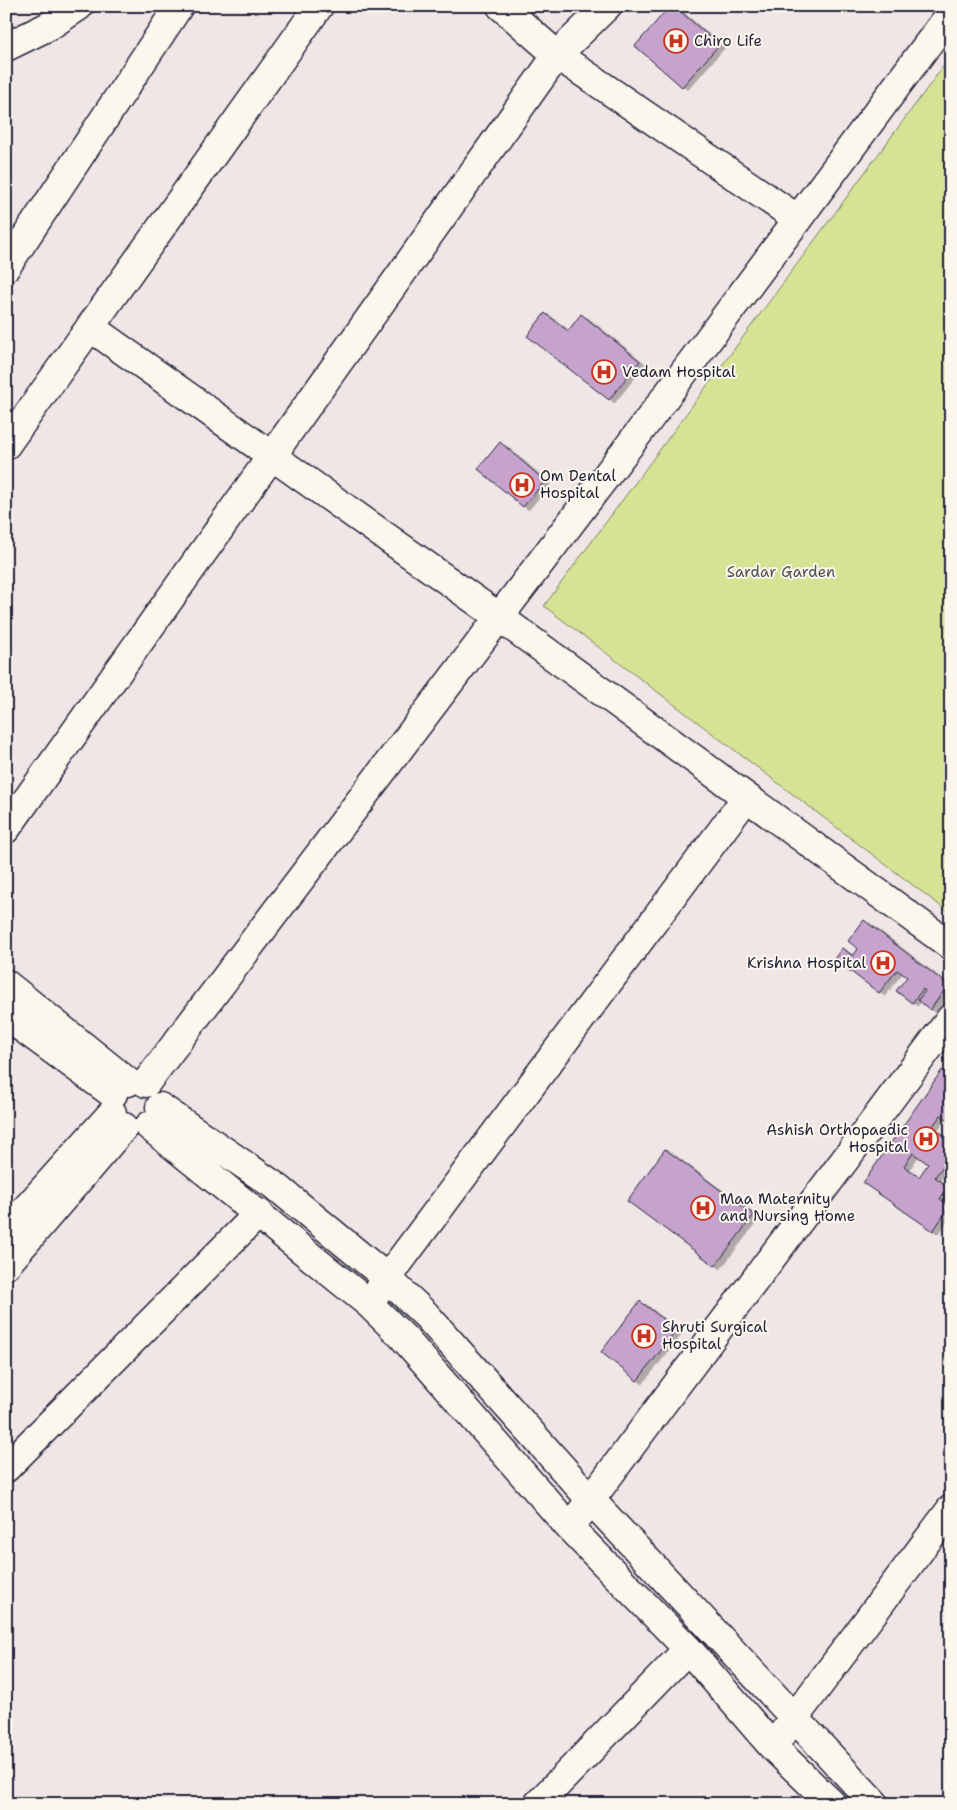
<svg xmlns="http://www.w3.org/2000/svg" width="957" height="1810" viewBox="0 0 957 1810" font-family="'Shantell Sans',sans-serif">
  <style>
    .green { fill: #d6e294; stroke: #7c8268 }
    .building { fill: #c6a3cd; stroke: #22223b; fill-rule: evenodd; filter: url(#shadow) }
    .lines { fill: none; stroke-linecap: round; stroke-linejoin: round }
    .minor-casing { stroke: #22223b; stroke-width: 31 }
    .minor { stroke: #fbf7ec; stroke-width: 28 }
    .labels { text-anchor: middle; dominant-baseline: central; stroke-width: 4; stroke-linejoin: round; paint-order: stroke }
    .poi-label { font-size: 15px; fill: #22223b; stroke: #fbf7ec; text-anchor: start }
    .park-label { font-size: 15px; fill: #4f5251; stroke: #fbf7ec }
  </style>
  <defs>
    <filter id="shadow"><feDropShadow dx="5.5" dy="3" stdDeviation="0" flood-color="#0004"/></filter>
  </defs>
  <rect width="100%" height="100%" fill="#f0e6e6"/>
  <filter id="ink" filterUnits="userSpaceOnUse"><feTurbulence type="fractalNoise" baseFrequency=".02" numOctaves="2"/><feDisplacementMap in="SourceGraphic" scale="10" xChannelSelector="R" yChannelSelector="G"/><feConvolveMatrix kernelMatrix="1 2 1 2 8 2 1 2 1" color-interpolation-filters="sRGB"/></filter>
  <g filter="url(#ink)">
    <path class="green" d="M951 56V914L544 606Z"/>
    <path class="building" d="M670 6H674L719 45 682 87 635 46Z
      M545 313 568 331 581 314 640 361 609 400 527 336Z
      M500 442 545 481 523 507 478 469Z
      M864 920 948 985 930 1010 918 1000 925 991 923 989 912 1003 896 991 907 977 897 970 879 993 834 959 842 948 853 956 858 949 848 941Z
      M942 1070 951 1076V1122L941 1115 932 1127 948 1138 951 1134V1155L935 1177 948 1187 940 1199 950 1206 933 1231 863 1183ZM913 1153 928 1164 919 1177 904 1166Z
      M665 1149 754 1215 715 1266 627 1201Z
      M640 1301 677 1330 637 1381 601 1352Z"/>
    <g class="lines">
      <g class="minor-casing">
        <path id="minor" d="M501 6 557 55 798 219
          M6 47 49 26 79 6
          M6 267 179 6
          M90 327 499 617 951 946
          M6 445 319 6
          M6 829 557 55 607 6
          M6 984 128 1082
          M6 1016 113 1094
          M146 1083 644 426 951 13
          M160 1107 278 1188 387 1278 426 1315 591 1500 875 1804
          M149 1126 368 1303 403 1337 570 1528 688 1649 772 1746 832 1804
          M6 1231 112 1113
          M6 1265 124 1127
          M376 1293 746 798
          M6 1468 259 1213
          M580 1514 951 1018
          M783 1733 951 1509
          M538 1804 688 1649"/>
      </g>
      <use href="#minor" class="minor"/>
    </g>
  </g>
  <defs>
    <g id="hospital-ring" transform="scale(1.25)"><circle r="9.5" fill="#fbf7ec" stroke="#c8321e" stroke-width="1.5"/><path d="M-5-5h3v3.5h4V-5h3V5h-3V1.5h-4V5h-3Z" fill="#c8321e"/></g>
  </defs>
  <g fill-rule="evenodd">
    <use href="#hospital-ring" x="676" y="41"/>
    <use href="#hospital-ring" x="604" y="372"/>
    <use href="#hospital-ring" x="522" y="485"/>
    <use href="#hospital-ring" x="883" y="963"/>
    <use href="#hospital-ring" x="926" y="1139"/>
    <use href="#hospital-ring" x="703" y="1208"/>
    <use href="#hospital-ring" x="644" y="1336"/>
  </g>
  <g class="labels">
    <g class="poi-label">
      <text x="694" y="41">Chiro Life</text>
      <text x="622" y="372">Vedam Hospital</text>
      <text x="540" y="476">Om Dental<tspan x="540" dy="17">Hospital</tspan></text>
      <text x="866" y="963" text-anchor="end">Krishna Hospital</text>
      <text x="908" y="1130" text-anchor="end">Ashish Orthopaedic<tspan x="908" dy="17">Hospital</tspan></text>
      <text x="720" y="1199">Maa Maternity<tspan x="720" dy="17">and Nursing Home</tspan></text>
      <text x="662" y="1327">Shruti Surgical<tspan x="662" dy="17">Hospital</tspan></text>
    </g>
    <g class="park-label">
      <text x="781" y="572">Sardar Garden</text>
    </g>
  </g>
  <rect width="957" height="1810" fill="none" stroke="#fbf7ec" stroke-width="25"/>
  <rect x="12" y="12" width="932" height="1785" fill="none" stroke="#22223b" stroke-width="2" filter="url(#ink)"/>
</svg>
